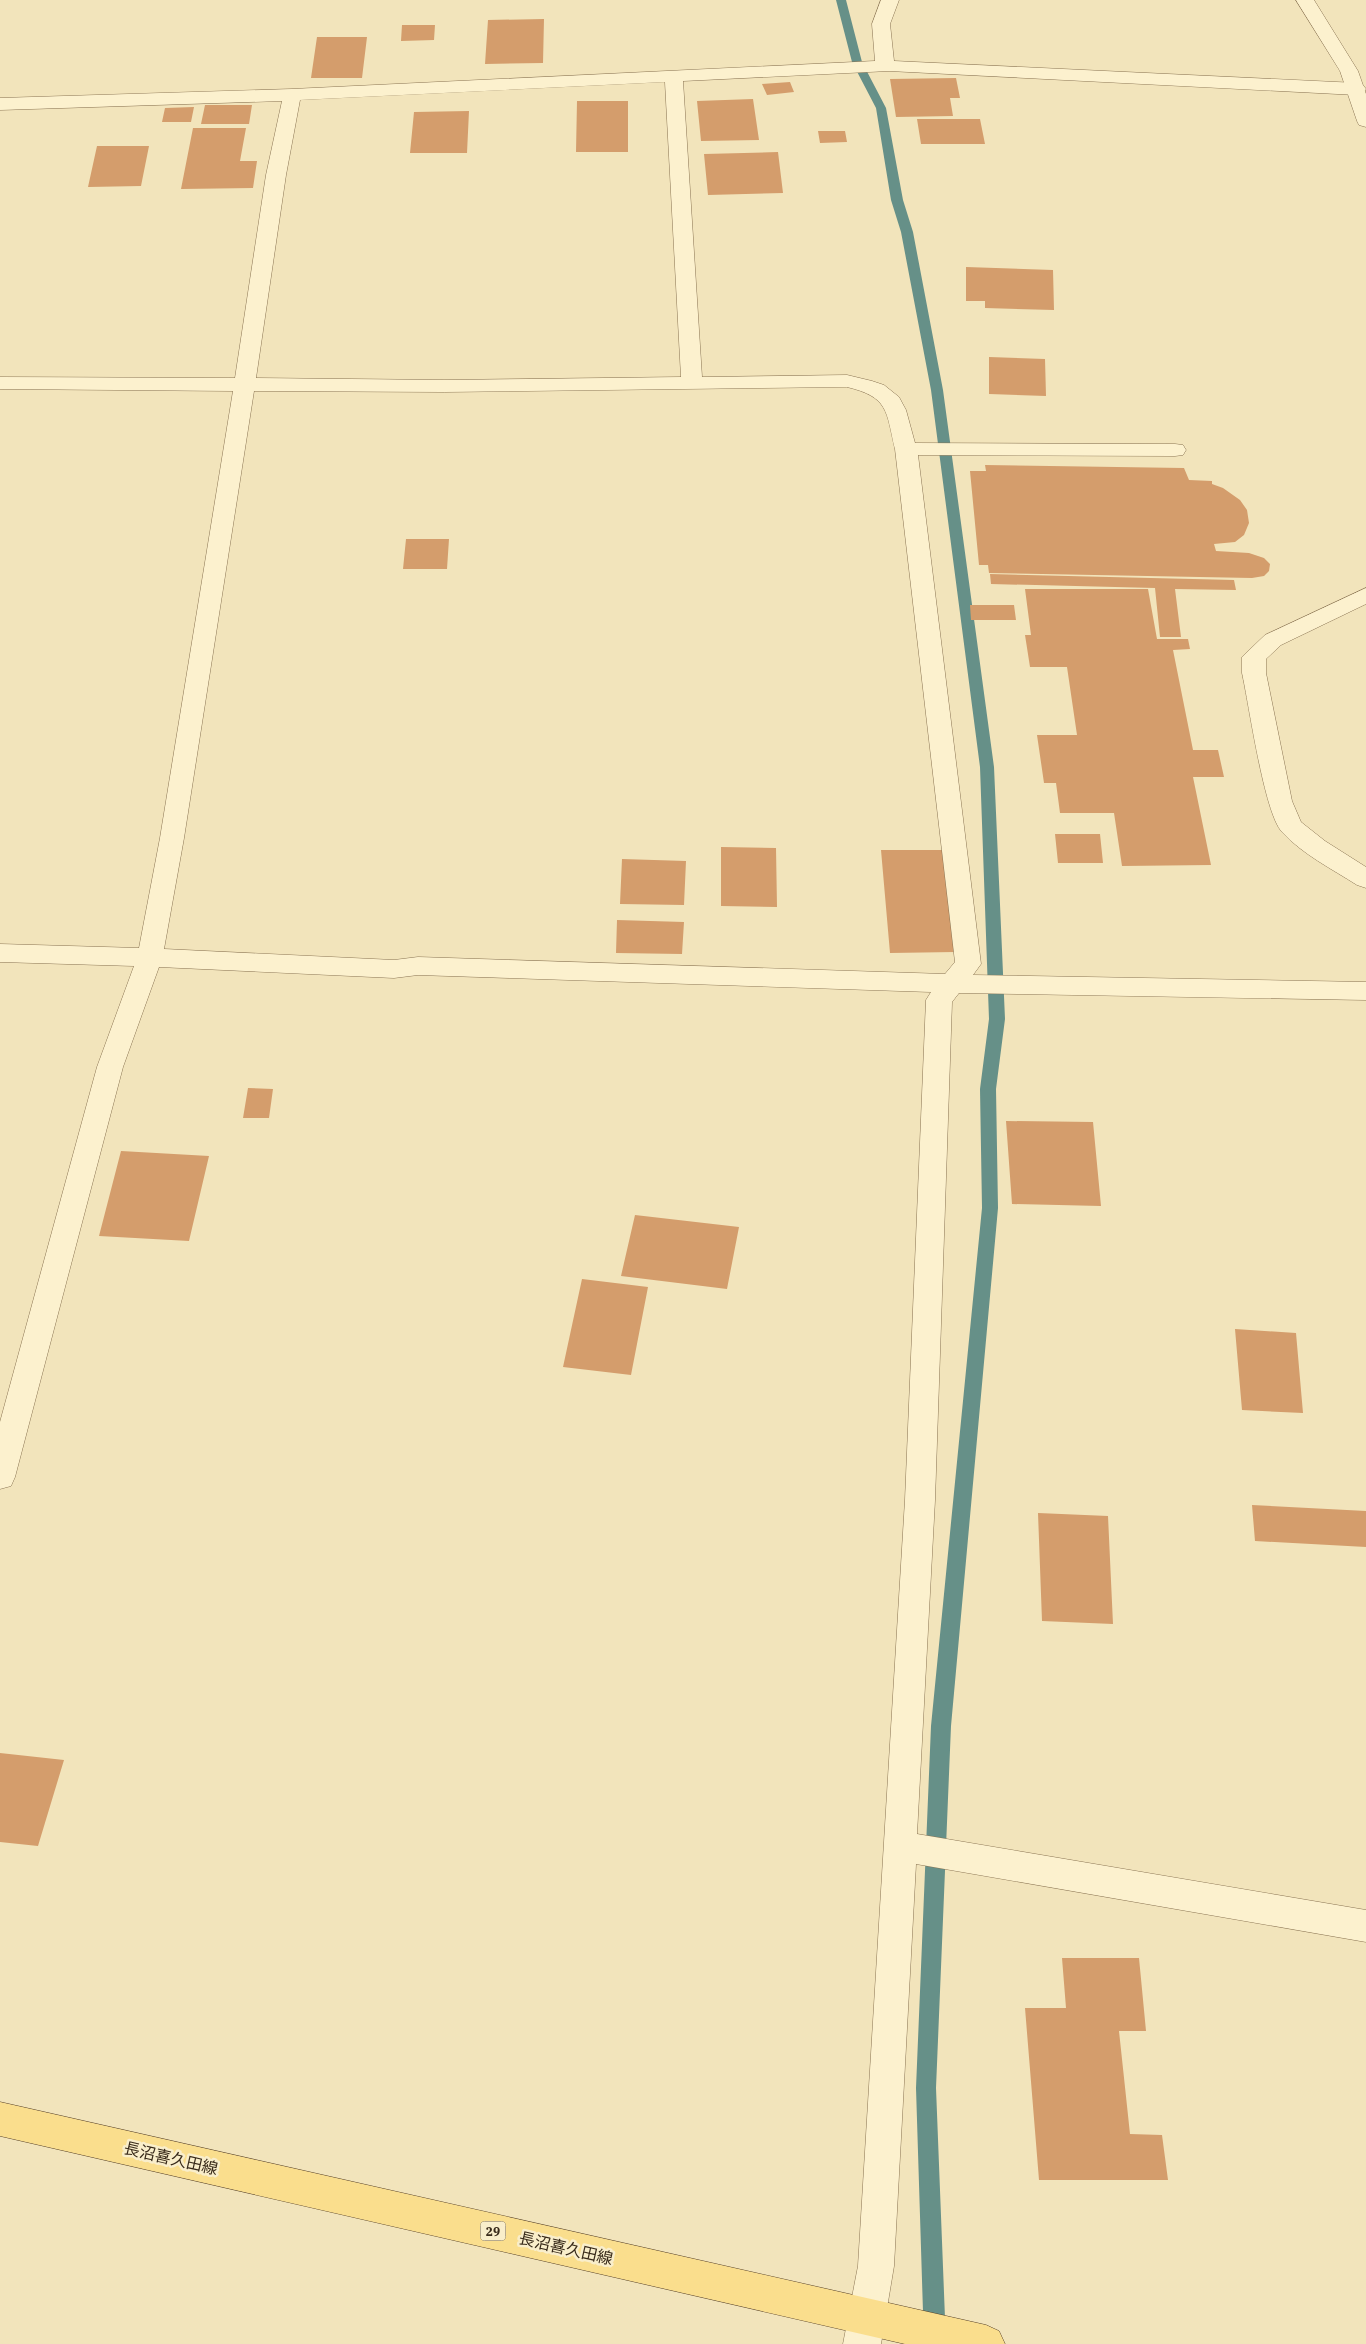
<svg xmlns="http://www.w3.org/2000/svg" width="1366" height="2344" viewBox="0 0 1366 2344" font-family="'IBM Plex Serif','Noto Sans JP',serif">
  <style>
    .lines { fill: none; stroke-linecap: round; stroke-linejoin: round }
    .stream { fill: #669088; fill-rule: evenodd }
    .building { fill: #d49d6c }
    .service-casing { stroke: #8a7453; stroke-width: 1 }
    .minor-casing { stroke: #8a7453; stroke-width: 1 }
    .tertiary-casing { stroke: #8a7453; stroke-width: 1 }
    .primary-casing { stroke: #574128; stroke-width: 1 }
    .service { fill: #fcf1ce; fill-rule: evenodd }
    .minor { fill: #fcf1ce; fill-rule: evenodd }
    .tertiary { fill: #fcf1ce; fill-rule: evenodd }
    .primary { fill: #fade8d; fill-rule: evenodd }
    .labels { text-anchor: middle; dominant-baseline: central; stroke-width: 5; stroke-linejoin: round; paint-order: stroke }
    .shield { fill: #f9eecb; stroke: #72654f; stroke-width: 1 }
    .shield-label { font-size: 12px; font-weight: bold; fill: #382a1a }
    .near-street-label { font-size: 16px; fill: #382a1a; stroke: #f9eecb }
  </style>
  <rect width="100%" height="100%" fill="#f2e4bb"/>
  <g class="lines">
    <path class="stream" d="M836 0H846L862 62 886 108 903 200 913 232 943 390 994 767 1005 1019 996 1089 998 1208 951 1726 936 2088 946 2344H924L916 2088 931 1726 982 1208 980 1089 989 1019 980 767 931 390 901 232 891 200 876 108 852 62Z"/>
  </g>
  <path class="building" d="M544 19 543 63 485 64 488 20Z
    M402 25H435L434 40 401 41Z
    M317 37H367L362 78H311Z
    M956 78 960 98H950L953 116 896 117 890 79Z
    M790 82 794 92 767 95 762 84Z
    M753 99 759 140 701 141 697 101Z
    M577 101H628V152H576Z
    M205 105H252L249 124H201Z
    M194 107 191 122H162L165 108Z
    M469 111 467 153H410L414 112Z
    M917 119H980L985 144H921Z
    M193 128H246L240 161H257L253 188 181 189Z
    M818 131H845L847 142 820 143Z
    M97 146H149L141 186 88 187Z
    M778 152 783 193 708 195 704 154Z
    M966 267 1053 270 1054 310 985 308V301H966Z
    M989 357 1045 359 1046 396 989 394Z
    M985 465 1184 468 1189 480 1212 481V484L1223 488 1240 500 1247 510 1249 523 1244 535 1235 542 1214 544 1216 551 1249 553 1264 558 1270 564 1269 571 1264 576 1252 578 989 573 988 565H979L970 471H986Z
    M406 539H449L447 569H403Z
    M990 574 1234 580 1236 590 1175 589 1181 637H1160L1155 588 991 584Z
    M1025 589H1148L1157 639H1188L1190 649 1173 650 1193 750H1218L1224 777H1193L1211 865 1122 866 1114 813H1060L1056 783H1044L1037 735H1077L1067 667H1030L1025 635H1031Z
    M970 605H1014L1016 620H971Z
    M1055 834H1100L1103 863H1058Z
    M721 847 776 848 777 907 721 906Z
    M881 850H943L955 952 890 953Z
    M622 859 686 861 684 905 620 904Z
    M617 920 684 922 682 954 616 953Z
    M248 1088 273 1089 269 1118H243Z
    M1006 1121 1093 1122 1101 1206 1012 1204Z
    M121 1151 209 1156 189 1241 99 1236Z
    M635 1215 739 1227 727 1289 621 1276Z
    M582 1279 648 1287 631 1375 563 1367Z
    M1235 1329 1296 1333 1303 1413 1242 1410Z
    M1252 1505 1366 1511V1547L1255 1541Z
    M1038 1513 1108 1516 1113 1624 1042 1621Z
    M0 1753 64 1760 38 1846 0 1842Z
    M1062 1958H1139L1146 2031H1119L1130 2134 1162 2135 1168 2180H1039L1025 2008H1066Z"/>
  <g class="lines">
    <g class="service-casing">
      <path id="service" d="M1366 588V604L1281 645 1266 659V673L1292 801 1301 822 1325 841 1366 867V888L1357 885C1332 869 1302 854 1282 832 1264 813 1249 704 1242 673V657L1265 635Z"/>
    </g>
    <g class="minor-casing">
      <path id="minor" d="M881 0H899L890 24 894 61 1357 83 1363 85 1366 89 1363 93 1357 95 889 71 683 81 702 377 847 375 872 381 884 385 899 397 906 410 915 443 1175 444 1183 445 1186 450 1183 455 1175 456 918 455 981 964 973 975 1366 982V1000L959 993 952 1002 935 1500 917 1834 1366 1910V1942L916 1864 894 2266 881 2344H843L858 2266 905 1500 926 1000 931 992 418 975 394 978 159 967 123 1067 15 1477 11 1486 0 1489V1422L97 1067 134 966 0 962V944L139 948 160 838 233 391 0 389V377L235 378 266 175 282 101 0 110V98L292 89 875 61 872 24ZM665 82 681 377 444 380 256 378 286 175 300 100ZM847 387C889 397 886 411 895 449L955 962 945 974 418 957 394 960 164 949 184 838 254 391 444 392Z"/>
    </g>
    <g class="tertiary-casing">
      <path id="tertiary" d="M1296 0H1314L1358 71 1366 94V127L1359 125 1357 121 1340 71Z"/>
    </g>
    <g class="primary-casing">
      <path id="primary" d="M0 2102 986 2325 999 2331 1005 2344H905L0 2136Z"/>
    </g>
    <use href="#service" class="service"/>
    <use href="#minor" class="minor"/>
    <use href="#tertiary" class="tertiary"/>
    <use href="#primary" class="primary"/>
  </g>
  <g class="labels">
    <rect class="shield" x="480.5" y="2221.5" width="25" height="19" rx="4"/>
    <g class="shield-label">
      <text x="493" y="2231">29</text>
    </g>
    <g class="near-street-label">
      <text transform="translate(171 2158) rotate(13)">長沼喜久田線</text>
      <text transform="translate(566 2248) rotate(13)">長沼喜久田線</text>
    </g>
  </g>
</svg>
